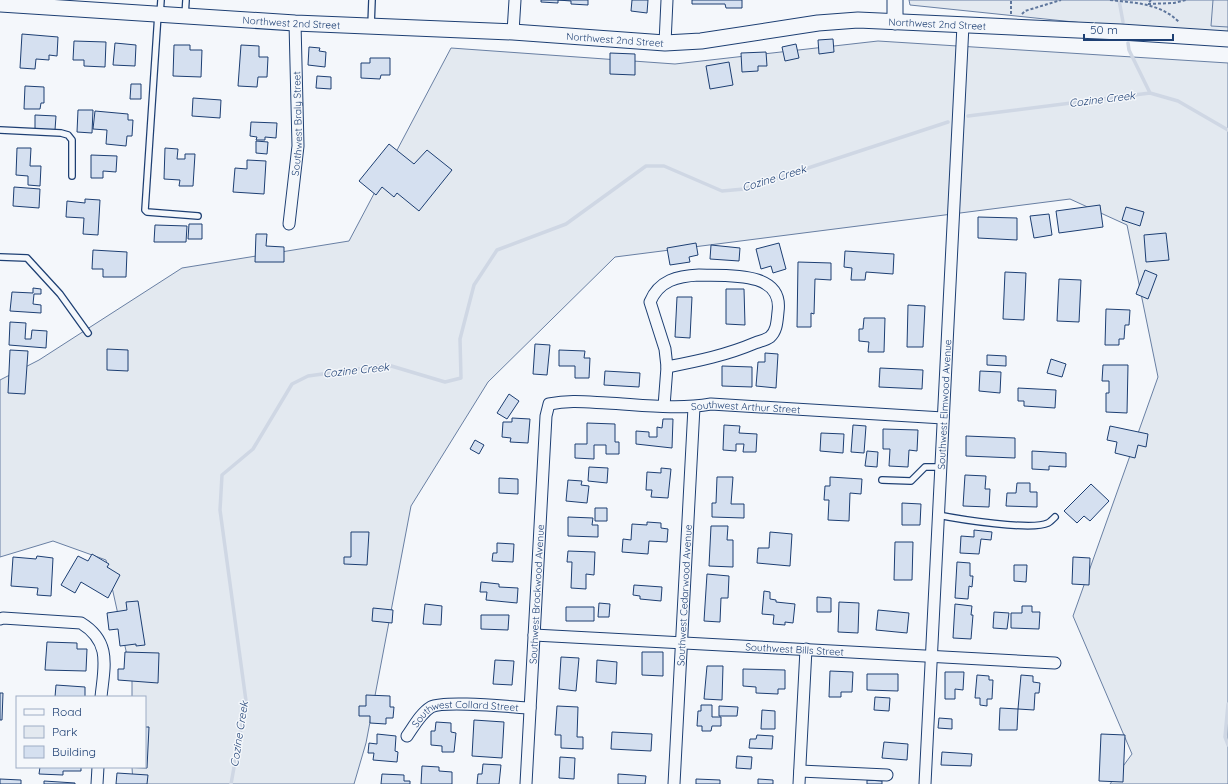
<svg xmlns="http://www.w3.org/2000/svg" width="1228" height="784" viewBox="0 0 1228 784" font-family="Quicksand,sans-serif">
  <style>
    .green { fill: #e3e9f0; stroke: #687fa3 }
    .parking { fill: #e3e8f0; stroke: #687fa3 }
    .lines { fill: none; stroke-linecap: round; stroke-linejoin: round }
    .stream { stroke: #cfd7e4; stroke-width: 3.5 }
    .building { fill: #d5e0f0; stroke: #1d3f73 }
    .lane-casing { stroke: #1d3f73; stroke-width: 8 }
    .street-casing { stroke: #1d3f73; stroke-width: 13 }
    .secondary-casing { stroke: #1d3f73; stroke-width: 17 }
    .path { stroke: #5e769c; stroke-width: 2; stroke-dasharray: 3 2; stroke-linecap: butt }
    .lane { stroke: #f4f7fb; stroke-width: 5.5 }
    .street { stroke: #f4f7fb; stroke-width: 11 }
    .secondary { stroke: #f4f7fb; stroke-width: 15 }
    .labels { text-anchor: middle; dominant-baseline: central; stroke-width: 3; stroke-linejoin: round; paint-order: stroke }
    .street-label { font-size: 10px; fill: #1d3f73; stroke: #f4f7fb }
    .water-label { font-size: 11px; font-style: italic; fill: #1d3f73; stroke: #f4f7fb }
  </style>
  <rect width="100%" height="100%" fill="#f4f7fb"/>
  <path class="green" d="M909 0H1228V38L910 5Z
    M878 41 1228 63V784H1110L1132 754 1073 616 1158 377 1127 225 1070 199 615 257 488 382 411 506 366 743 354 784H133L132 767H145V697H132V678L106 560 53 541 0 557V380L39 360 182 268 349 241 451 48 675 64Z"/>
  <path class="parking" d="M1213 0H1228V27L1211 26Z"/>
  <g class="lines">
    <path class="stream" d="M1119 0 1123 22
      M1128 43 1129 50 1150 93
      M968 116 1150 93 1178 101 1228 130
      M1228 704 1225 737 1228 745
      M231 784 246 701 220 510 222 475 253 449 292 384 308 376 388 365 445 382 461 378 460 339 474 285 497 250 566 224 646 166H664L722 191 744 189 948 122"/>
  </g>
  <path class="building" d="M541 0H588V5L571 4V1L558 0V3L541 2Z
    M632 0H648L647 13 631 11Z
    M692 0H742V8H726L725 4H692Z
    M22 34 58 37 57 56 49 55V60L36 59 35 69 20 68Z
    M833 39 834 52 819 54 818 40Z
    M74 41 106 42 105 67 84 66V60H73Z
    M115 43 136 45 135 66 113 65Z
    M796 44 799 58 785 61 782 47Z
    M174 45H190V50H202L201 77 173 76Z
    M241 45 259 46V57H268L267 77H258L257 87 238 86Z
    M309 47 320 48 319 51 326 52 325 67 308 65Z
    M766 52 767 66H758V71L742 72 741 53Z
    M610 53 635 54V75L610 74Z
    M370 58H390V75H381L380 79 361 78V63H370Z
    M729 62 733 85 710 89 706 66Z
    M317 76 331 77V89L316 88Z
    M131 84H141V99H130Z
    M25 86 44 87V103H41L40 109H24Z
    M193 98 221 100 220 118 192 116Z
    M78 110H93L92 133 77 132Z
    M95 111 128 114V120H133L132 136H127L126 146 106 144 107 130 93 129Z
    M35 115 56 116 55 130 35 129Z
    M251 122 277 123 276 138 265 137V140H256L257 137 250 136Z
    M256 141 268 142 267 154 256 153Z
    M389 144 414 164 427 150 452 170 419 211 397 193 394 197 382 187 376 195 359 181Z
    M17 148H31L30 166H41L40 186 28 185V176L16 175Z
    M165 148 178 149 177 159H185V154H195L193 186H179L180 180 164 179Z
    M91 155 117 156 116 172 103 171V178H91Z
    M247 160 266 161 264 194 233 192 235 168 247 169Z
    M14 187 40 189 39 208 13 206Z
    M85 199 100 200 98 235 83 234 84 218 66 217 67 201 85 203Z
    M1100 205 1103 227 1059 233 1056 211Z
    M1126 207 1144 212 1140 226 1122 220Z
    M1049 214 1052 235 1034 238 1030 216Z
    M978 217 1017 218V240L978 238Z
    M189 224H202V239H188Z
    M155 225 187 226 186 242H154Z
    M1166 233 1169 260 1146 262 1144 235Z
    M256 234H267L266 246 284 247V262H255Z
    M696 243 698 255 689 257 690 262 670 265 667 248Z
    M779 243 786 269 773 273 771 266 761 269 756 249Z
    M711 245 740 248 739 261 710 259Z
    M93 250 127 252 126 277H103V269H92Z
    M845 251 894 254 893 274 866 272 865 280H851L852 268 844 267Z
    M798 262 831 263V280L815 279 814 314 811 313V327H797Z
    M1145 270 1157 275 1148 299 1136 294Z
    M1005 272 1026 273 1024 320 1003 319Z
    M1059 279 1081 280 1079 322 1057 321Z
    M33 288 41 289V294H34L33 304 41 305V313L10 311 12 292 33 293Z
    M726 289H744L745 325 726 324Z
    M677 297H692L690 338 675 337Z
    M908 305 925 306 923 347H907Z
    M1106 309 1130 310 1129 325H1125L1124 339H1119V345H1105Z
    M864 318H885L884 352H868L869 342 859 341V329H863Z
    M10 322 26 323 25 339H31L32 330 47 331 46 348 9 345Z
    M535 344 550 345 547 375 533 374Z
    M107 349 128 350V371L107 370Z
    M10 350 28 351 25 394 8 393Z
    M559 350 585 351 584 358H590L589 378H575V366H559Z
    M765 353 778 354 776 388 756 386 758 362H765Z
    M987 355 1006 356V366L987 365Z
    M1051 359 1066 364 1062 377 1047 373Z
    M1103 365H1128L1127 413 1106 412V393H1109V381H1102Z
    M722 366 752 367V387L722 386Z
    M880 368 923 370 922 389 879 387Z
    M605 371 640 373 639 387 604 385Z
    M980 371 1001 372 1000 393 979 391Z
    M1018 388 1056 390 1055 408 1024 406V401H1018Z
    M509 394 519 401 507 419 497 413Z
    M512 418 530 419 528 443 510 442 511 438 502 437 503 422H512Z
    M663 419H673L672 448 636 444V431L649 432V437H657V427L662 428Z
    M587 423 615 424V442H619V454H606V445H594V459L575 458V444H587Z
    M724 425 740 426 739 433 757 434 756 452H743L744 444H736V451L723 450Z
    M853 425 866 426 864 453 851 452Z
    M1110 426 1148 434 1146 447 1138 445 1135 458 1115 453 1117 442 1107 440Z
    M883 429 918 430 917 451 909 450 908 467 889 466 890 449H883Z
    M821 433 844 434 843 453 820 451Z
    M966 436 1015 438V458L966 456Z
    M475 440 484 445 479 454 470 449Z
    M867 451 878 452 877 467 865 466Z
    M1032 451 1066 453V467L1049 466V470L1032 469Z
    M589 467 608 468 607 483 588 481Z
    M661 468 671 469 668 498 651 497 652 490H646L647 472 661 473Z
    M965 475 986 476 985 489H990L989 507 963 506Z
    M717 477H733L731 504H744V518L712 517V503H716Z
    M830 477 862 479 861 494 850 493 849 521 828 520 829 500H824L825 486H830Z
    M499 478 518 479V494L499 493Z
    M568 480 582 481 581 485 589 486 587 503 566 501Z
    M1017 483H1030V492H1037V507L1006 506 1007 493H1016Z
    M1091 484 1109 501 1090 521 1084 516 1077 523 1064 511Z
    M902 503 921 504 920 525H902Z
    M595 508H607V521H595Z
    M568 517 593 518 592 525H598V537L568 536Z
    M647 522 661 523V528L668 529 667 542 649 541 648 554 622 552 623 539 631 540 632 524 647 525Z
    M711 526H728L727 540H733V567L709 566Z
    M974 530 992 532 991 540 981 539 979 554 960 553 961 536 974 537Z
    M351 532H369L367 565 344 564V557H351Z
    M770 532 792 534 790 566 757 563 758 548H769Z
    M895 542H913L912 580H894Z
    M497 543 514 544 513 562 492 561 493 553H497Z
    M568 551 595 552 594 575 586 574V589L571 588 572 562H567Z
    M92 554 109 564 107 567 120 575 108 598 81 582 75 593 61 585 78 556 88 561Z
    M37 556 53 558 51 596 37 595 38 588 11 586 13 557 36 559Z
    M1073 557 1090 558 1089 585 1072 584Z
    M957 562 970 563V576H973L972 587 969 586 968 599 955 598Z
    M1014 565H1027L1026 582 1014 581Z
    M707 574 729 576 728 598H721L720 622 704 621Z
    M481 582 499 584V587L518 588 517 603 486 600 487 592H480Z
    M634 585 662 587 661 601 640 599V596L633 595Z
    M764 591 770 592V599L776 600V602L795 604 793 623 785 622V625L773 624 774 615 762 614Z
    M817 597 831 598V612H817Z
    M138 601 145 645 136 646V644L120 646 118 629 109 630 107 613 127 610 126 602Z
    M839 602 859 603 858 633 838 632Z
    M599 603 610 604 609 617H598Z
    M425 604 442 606 441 625 423 624Z
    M955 604 972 606 971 615H973L971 639 953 638Z
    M1022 606H1032V612H1040L1039 629 1011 628V613H1022Z
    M566 607H594V621H566Z
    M373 608 393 610 392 623 372 621Z
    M878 610 909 613 907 633 876 630Z
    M994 612 1009 613 1007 629 993 628Z
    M481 615H509L508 630 481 629Z
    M47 642 77 643V649H87L86 671 45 670Z
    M125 652 159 653 158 683 118 680V669H124Z
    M642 652H663V676L642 675Z
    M561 657 579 658 576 691 559 689Z
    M495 660 514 661 512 685 493 684Z
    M597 660 617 662 616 684 596 682Z
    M707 666H723L722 700 704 699Z
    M743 669 785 670V689H778V694L756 693V687L743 686Z
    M830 671 853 672 852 692H841V697H829Z
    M945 672H964L963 690 955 689V699H945Z
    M867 674H898V691L867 690Z
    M977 675 989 676V680H993L992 699H987V706L980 705V698H975Z
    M1021 675 1033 676V682L1040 683 1039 693H1035L1034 710 1018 709Z
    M56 685 85 687V697H55Z
    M0 693H3L2 720H0Z
    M366 695 390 696V707H394L393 718H386V724L370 723V716H359V706H366Z
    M875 697 890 698 889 711 874 710Z
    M701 705H712V717H721V726H712L711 731H702V726H697L698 711H701Z
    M557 706 578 707 577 737H583V749L561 748V735H555Z
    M719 706 738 707 737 716H719Z
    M1000 708 1018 709 1017 730H999Z
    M762 710 775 711V729H761Z
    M939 718 952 719V729L938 728Z
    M474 720 504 722 502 758 472 756Z
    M436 722 451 723V732L456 733 454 752H442V746L431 745V731H435Z
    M145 727H149L147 768 121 767H145Z
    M612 732 652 734 651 751 611 749Z
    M377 734 396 736 395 751 398 752 397 762 373 760 374 753H368L369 743 377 744Z
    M1101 734 1125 735 1123 782 1099 781Z
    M757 735 773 736 772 749 749 748 750 739H756Z
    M884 742 908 744 907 760 882 758Z
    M942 752 972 754 971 766 941 765Z
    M737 756 752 757 751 769 736 768Z
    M560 757 575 758 574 779 559 778Z
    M483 764 501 765 499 784H477L478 774H482Z
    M422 766 439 767V771L452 772V784H421Z
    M40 767H81V771H63V775L39 774Z
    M117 773 148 775 147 784H116Z
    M382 774 404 775V781H410V784H381Z
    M618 774 646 776 645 784H618Z
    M0 779 21 780V784H0Z
    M696 779 720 780V784H696Z
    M758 779 773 780V784H758Z
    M867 780 882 781V784H867Z
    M44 781 75 783V784H44Z"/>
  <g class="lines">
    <g class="lane-casing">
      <path id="lane" d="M158 14 145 210 147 212 198 216
        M160 14 161 0
        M185 16 186 0
        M371 26 372 0
        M0 130 61 133 68 135 72 140V176
        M0 257 27 258 60 294 88 333
        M882 480 911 481 925 467H941
        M938 515C958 519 1032 531 1048 523 1050 522 1053 519 1055 517"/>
    </g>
    <g class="street-casing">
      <g id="street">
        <path d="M513 32 515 0"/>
        <path d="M665 43 667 0"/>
        <path id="s1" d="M289 224 298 146 295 23"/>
        <path d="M699 275C726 276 784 270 778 312 777 321 777 331 770 337 766 340 760 341 755 343 727 355 698 361 667 367L665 349 650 302C659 280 678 276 699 275Z"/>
        <path d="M664 406 667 367"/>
        <path d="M0 619 3 618 81 623C112 642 104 667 101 697"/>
        <path id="s2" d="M534 635 1055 663"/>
        <path id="s3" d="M407 736C414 726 421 713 431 707 445 700 511 707 530 708"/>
        <path d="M800 771 887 775"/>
        <path d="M97 784 98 767"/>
        <path id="s4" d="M526 784 546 416 549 404C570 400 586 402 607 403 642 405 677 410 711 404L943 418"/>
        <path id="s5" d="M674 784 694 407"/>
        <path d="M799 784 806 649"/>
        <path id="s6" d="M925 784 963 25"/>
      </g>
    </g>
    <g class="secondary-casing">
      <g id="secondary">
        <path id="s7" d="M0 4 295 23 513 32 665 43 701 41 818 23 858 20 1121 32 1228 39"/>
        <path d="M895 22V0"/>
      </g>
    </g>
    <path class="path" d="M1110 0C1135 3 1160 3 1179 22
      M1151 0 1148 4 1174 3 1186 0
      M1011 14V0
      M1022 14 1025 11 1061 0"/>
    <use href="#lane" class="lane"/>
    <use href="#street" class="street"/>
    <use href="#secondary" class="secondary"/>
  </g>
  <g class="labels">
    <g class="street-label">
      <text stroke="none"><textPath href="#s7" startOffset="292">Northwest 2nd Street</textPath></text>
      <text stroke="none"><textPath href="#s7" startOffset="940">Northwest 2nd Street</textPath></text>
      <text stroke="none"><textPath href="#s7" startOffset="616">Northwest 2nd Street</textPath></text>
      <text stroke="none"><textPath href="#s1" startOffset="101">Southwest Braly Street</textPath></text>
      <text stroke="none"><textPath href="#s6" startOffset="380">Southwest Elmwood Avenue</textPath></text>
      <text stroke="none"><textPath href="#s4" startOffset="578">Southwest Arthur Street</textPath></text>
      <text stroke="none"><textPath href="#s4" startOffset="190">Southwest Brockwood Avenue</textPath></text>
      <text stroke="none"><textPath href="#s5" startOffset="189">Southwest Cedarwood Avenue</textPath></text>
      <text stroke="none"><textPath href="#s2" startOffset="261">Southwest Bills Street</textPath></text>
      <text stroke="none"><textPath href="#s3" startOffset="69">Southwest Collard Street</textPath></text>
    </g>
    <g class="water-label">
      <text transform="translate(1102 99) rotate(-7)">Cozine Creek</text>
      <text transform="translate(774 178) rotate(-17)">Cozine Creek</text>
      <text transform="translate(356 370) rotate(-6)">Cozine Creek</text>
      <text transform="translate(239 734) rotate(-81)">Cozine Creek</text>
    </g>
  </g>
  <rect x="16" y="696" width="130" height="72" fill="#f4f7fb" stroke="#9eadc5"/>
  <rect x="24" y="709" width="20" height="6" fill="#f4f7fb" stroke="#9eadc5"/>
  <text x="52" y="716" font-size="12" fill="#1d3f73">Road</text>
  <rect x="24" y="726" width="20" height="12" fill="#e3e9f0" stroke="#9eadc5"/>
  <text x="52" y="736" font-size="12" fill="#1d3f73">Park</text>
  <rect x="24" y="746" width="20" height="12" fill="#d5e0f0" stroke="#9eadc5"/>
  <text x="52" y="756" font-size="12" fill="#1d3f73">Building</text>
  <path d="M1084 34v6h89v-6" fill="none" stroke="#1d3f73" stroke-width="2"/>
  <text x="1090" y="34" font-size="12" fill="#1d3f73" stroke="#f4f7fb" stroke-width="3" paint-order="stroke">50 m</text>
</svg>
